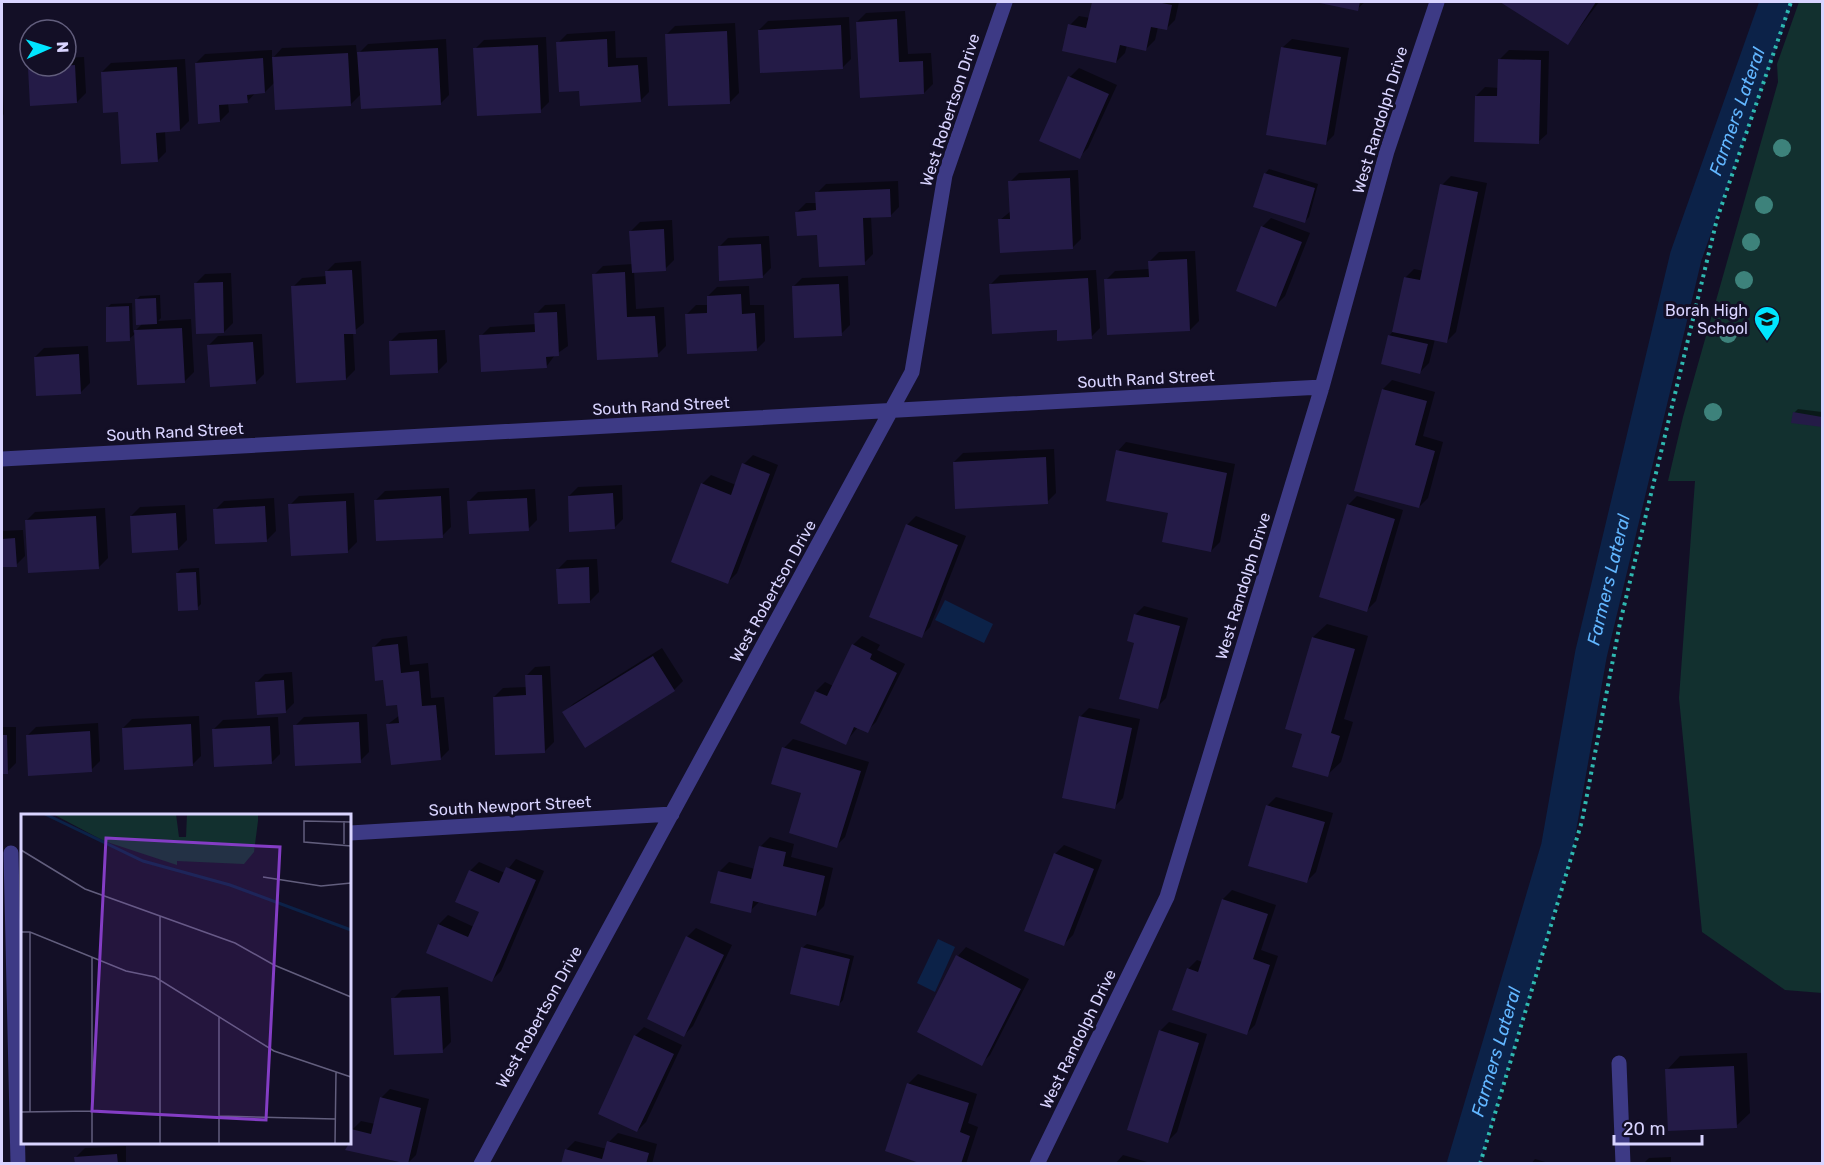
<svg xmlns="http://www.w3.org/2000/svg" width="1824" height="1165" viewBox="0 0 1824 1165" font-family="Rubik,sans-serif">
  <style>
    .green { fill: #12302f }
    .water { fill: #0c2248 }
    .shadow { fill: #0007 }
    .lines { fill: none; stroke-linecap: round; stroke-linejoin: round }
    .canal { stroke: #0c2248; stroke-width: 32 }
    .building { fill: #241b47 }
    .path { stroke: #2fb8b0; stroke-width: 4; stroke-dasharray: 3 4.5; stroke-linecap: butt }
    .minor { stroke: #3d3a85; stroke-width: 15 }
    .tree { fill: #3d827b }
    .labels { text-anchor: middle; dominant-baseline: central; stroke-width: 6; stroke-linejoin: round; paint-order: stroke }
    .street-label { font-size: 16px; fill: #d9d4ff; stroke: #130f26 }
    .poi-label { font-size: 16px; fill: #d9d4ff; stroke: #130f26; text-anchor: end }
    .water-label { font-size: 18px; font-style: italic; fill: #62b6ff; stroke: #130f26 }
    .inset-river { fill: none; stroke: #0c2248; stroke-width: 3 }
    .inset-road { fill: none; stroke: #625e7d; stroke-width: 1.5 }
    .view { fill: #843dc5; fill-opacity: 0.15; stroke: #843dc5; stroke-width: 3 }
    .inset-edge { fill: none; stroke: #d9d4ff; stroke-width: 3 }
  </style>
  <rect width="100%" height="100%" fill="#130f26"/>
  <path class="green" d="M1799 2H1822V993L1785 990 1702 932 1679 698 1695 481H1668L1683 417 1778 82 1777 64Z"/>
  <path class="water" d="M945 600 993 624 984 643 935 620Z
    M938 939 955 947 935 992 917 983Z"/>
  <path class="shadow" d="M1094 2H1179L1175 20 1166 29 1158 27 1155 40 1146 49 1127 45 1125 53 1116 62 1070 25 1079 16 1090 18Z
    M1317 2H1365L1357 9Z
    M1503 2H1599L1568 43Z
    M905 11 908 54 931 53 933 84 924 93 857 22 866 13Z
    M849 17 851 59 842 68 759 30 768 21Z
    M735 23 739 93 730 102 666 35 675 26Z
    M615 31 616 58 647 57 649 92 640 101 580 90 558 43 567 34Z
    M546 37 549 102 540 111 475 49 484 40Z
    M446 39 449 95 440 104 361 94 350 105 275 82 265 92H256L247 102 228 103 229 112 220 121 196 63 205 54 272 50V59L282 48 356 45 357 55 368 44Z
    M1292 39 1349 48 1334 135 1325 144 1283 47Z
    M1509 50 1549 51 1547 134 1538 142 1476 96 1485 87 1499 88 1500 59Z
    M84 57 86 93 77 102 29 68 32 66H66V58Z
    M185 59 189 121 180 130 165 131 166 152 157 161 119 110 102 72 111 63Z
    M1079 68 1117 85 1088 148 1079 157 1041 140 1070 77Z
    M2 73 4 114 2 117Z
    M1269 169 1318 184 1309 217 1305 221 1265 174Z
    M1078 170 1081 239 1072 248 1000 220 1011 211 1010 182 1019 173Z
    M1451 176 1487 183 1456 332 1447 341 1435 339 1429 363 1420 372 1389 336 1394 330 1405 278 1414 269 1424 271 1442 185Z
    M898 181 899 207 890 216 871 217 873 254 864 263 819 234 797 212 806 203H817V193L826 184Z
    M1271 218 1310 233 1285 296 1276 305 1238 290 1262 227Z
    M672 220 674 260 665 269 634 271 636 309 664 307 666 346 657 355 598 358 594 275 603 266 633 264 631 231 640 222Z
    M769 236 771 268 762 277 719 247 728 238Z
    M1195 251 1199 321 1190 330 1106 280 1115 271 1150 269V261L1159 252Z
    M361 261 364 323 353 332 355 370 346 379 293 287 302 278 327 276 326 272 335 263Z
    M1096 270 1100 328 1091 337 1058 329 991 284 1000 275Z
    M231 273 233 323 224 332 196 283 205 274Z
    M848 276 850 325 841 334 793 287 802 278Z
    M749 286 750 305H764L765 341 756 350 687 314 696 305H709L708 296 717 287Z
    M160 295 161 318 158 321 191 319 194 372 185 381 136 333 129 339 107 308 111 304 132 303 133 333 143 323 136 300 140 296Z
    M565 304 568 346 555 355 546 367 481 336 490 327 537 324 536 314 545 305Z
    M445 330 447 362 438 371 390 342 399 333Z
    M262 334 264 374 255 383 209 345 218 336Z
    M88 346 90 383 81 392 35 357 44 348Z
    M1392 380 1435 392 1423 436 1443 442 1428 498 1419 507 1383 389Z
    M1798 409 1822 412V426L1793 421 1794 413Z
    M1126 442 1235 464 1220 542 1211 551 1169 512 1118 451Z
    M1054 449 1056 493 1047 502 954 462 963 453Z
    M753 455 778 465 737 573 728 582 702 484 711 475 736 485 744 464Z
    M622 485 623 519 614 528 569 496 578 487Z
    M449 488 451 527 442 536 376 500 385 491Z
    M535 489 537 520 528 529 469 501 478 492Z
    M354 493 357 542 348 551 290 505 299 496Z
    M1357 496 1403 510 1376 601 1367 610 1348 505Z
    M274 498 276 531 267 540 215 510 224 501Z
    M185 505 187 540 178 549 131 516 140 507Z
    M105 508 108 558 99 567 26 521 35 512Z
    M916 516 966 536 930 627 921 636 907 525Z
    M23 530 25 556 16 565 2 566V531Z
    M597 559 599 592 590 601 558 569 567 560Z
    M199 568 201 604 197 608 177 573 181 569Z
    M1144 606 1188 618 1166 698 1157 707 1136 642 1135 615Z
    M1327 624 1368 636 1344 719 1353 722 1341 762 1327 775 1304 733 1313 637Z
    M407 636 410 665 428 663 431 698 444 697 449 750 440 759 388 724 400 715 399 703 385 679 373 648 382 639Z
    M862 636 880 645 877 650 905 664 876 722 867 731 858 727 845 743 802 722 816 691 825 682 833 686 853 645Z
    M662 648 683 681 674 690 564 713 573 704Z
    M550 666 554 742 545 751 494 697 503 688 527 687 526 676 535 667Z
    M292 672 294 703 285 712 256 683 265 674Z
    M1089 708 1140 719 1123 798 1114 807 1080 717Z
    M367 714 369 752 360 761 295 726 304 717Z
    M199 716 201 756 192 765 123 728 132 719Z
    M278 717 280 754 271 763 214 729 223 720Z
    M98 723 100 761 91 770 27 736 36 727Z
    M2 727H16V763L7 772H2Z
    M793 739 869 762 845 837 836 846 803 792 784 748Z
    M1276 797 1333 813 1316 872 1307 881 1267 806Z
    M770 837 794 844 791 857 833 868 824 906 815 915 759 902 750 911 712 902 720 871 729 862 755 869 761 846Z
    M1064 845 1102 860 1073 935 1064 944 1055 854Z
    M516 859 544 871 501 971 492 980 428 952 439 924 448 915 474 927 481 911 470 871 479 862 505 873Z
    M1232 890 1276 905 1261 950 1278 956 1255 1025 1246 1034 1188 969 1197 960 1202 962 1223 899Z
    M696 928 732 945 693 1026 684 1035 687 937Z
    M807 944 854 956 843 1000 839 1004 802 948Z
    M966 947 1029 979 990 1055 981 1064 958 956Z
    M448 987 451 1042 442 1051 393 999 402 990Z
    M1169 1022 1207 1034 1177 1132 1168 1141 1160 1031Z
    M644 1027 682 1045 646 1122 637 1131 635 1036Z
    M1747 1053 1750 1113 1736 1126 1667 1070 1680 1056Z
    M918 1074 977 1094 968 1123 978 1127 966 1164H926L886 1150 909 1083Z
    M390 1089 429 1099 416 1155 407 1164 347 1149 352 1130 361 1121 375 1124 381 1098Z
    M618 1133 657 1144 652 1164H563L566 1150 575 1141 607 1149 609 1142Z
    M126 1146V1164H76V1157L85 1148Z
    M1123 1155 1154 1164H1115Z
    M1671 1157V1164H1643L1649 1158Z
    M1535 1159 1552 1164H1531Z"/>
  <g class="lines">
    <path class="canal" id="s1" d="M1463 1164 1557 847 1591 654 1686 256 1776 2"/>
  </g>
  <path class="building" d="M1092 2H1157L1172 5 1167 30 1151 27 1146 51 1120 45 1116 63 1062 51 1068 24 1086 28Z
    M1315 2H1360L1358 11Z
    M1500 2H1596L1568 45Z
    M897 19 899 62 923 61 924 94 860 98 856 22Z
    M841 25 843 69 760 73 758 30Z
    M727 31 730 104 668 106 665 34Z
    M607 39 608 67 638 65 641 102 580 106 579 91 559 92 556 42Z
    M538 45 541 113 477 116 473 48Z
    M1281 47 1341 57 1326 145 1266 135Z
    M438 48 441 105 361 109 357 52Z
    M348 53 351 106 275 110 272 57Z
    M263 58 265 93 247 95 248 103 219 105 220 122 198 124 195 63Z
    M1498 59 1541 60 1539 144 1474 142 1475 96H1497Z
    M75 65 77 103 30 106 28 68Z
    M177 67 180 131 156 133 158 162 121 164 118 112 103 113 101 72Z
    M1068 76 1109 94 1080 159 1039 141Z
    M1264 173 1315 188 1305 223 1253 207Z
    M1070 178 1073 249 1000 253 998 219H1010L1008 181Z
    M1440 184 1478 192 1447 343 1392 332 1404 277 1420 280Z
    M890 189 891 217 863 218 865 265 819 267 817 235 797 236 795 212 816 210 815 192Z
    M1261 226 1302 242 1276 307 1236 291Z
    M664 229 666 271 632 273 629 231Z
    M761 244 763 278 719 281 718 246Z
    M1187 259 1190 331 1107 335 1104 279 1149 277 1148 261Z
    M352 270 356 334H344L346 380 296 383 291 286 326 284 325 271Z
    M625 272 627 317 655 316 658 357 597 360 592 274Z
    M1088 278 1092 339 1057 341V330L992 334 989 284Z
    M223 282 224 333 196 334 194 283Z
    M839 284 842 336 794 338 792 286Z
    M741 294 742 314 755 313 757 351 687 354 685 314 707 313V296Z
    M156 298 157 324 136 325 135 299Z
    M129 306 130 341 106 342V307Z
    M557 312 559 356 546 357 547 368 481 372 479 335 535 332 534 313Z
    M182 328 185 383 137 385 134 330Z
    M1388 335 1428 344 1420 374 1381 364Z
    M437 339 438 373 390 375 389 341Z
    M253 342 256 384 210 387 207 345Z
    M79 354 81 394 36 396 34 357Z
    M1382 389 1427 401 1415 445 1435 451 1419 508 1354 491Z
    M1793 412 1822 417V427L1791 423Z
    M1116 450 1227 473 1211 552 1162 542 1168 513 1106 501Z
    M1046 457 1048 504 955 509 953 462Z
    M742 463 770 474 728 584 671 562 701 483 731 495Z
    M613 493 615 529 569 532 568 496Z
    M441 496 443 538 376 541 374 500Z
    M527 498 529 531 469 534 467 501Z
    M346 501 348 553 291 556 288 504Z
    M1347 504 1395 519 1367 612 1319 597Z
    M265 506 267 542 215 544 213 509Z
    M176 513 178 550 132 553 130 516Z
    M96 516 99 569 28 573 25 520Z
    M906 524 958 545 922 638 869 617Z
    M15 538 17 567H2V539Z
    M589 567 590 603 558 604 556 569Z
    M196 572 198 610 178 611 176 573Z
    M1134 614 1180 626 1158 709 1119 699 1134 643 1127 641Z
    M1312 637 1355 649 1331 733 1340 736 1328 777 1292 767 1302 734 1285 729Z
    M398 644 401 673 419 671 422 706 436 705 441 760 391 765 386 724 399 723 397 705 386 706 383 680 375 681 372 647Z
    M852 644 872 654 870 659 897 673 868 733 854 727 846 745 800 723 815 691 827 696Z
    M653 656 675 691 585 748 562 712Z
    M525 675H542L545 753 495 755 493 697 526 695Z
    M284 680 286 713 257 715 255 682Z
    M1079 716 1132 728 1115 809 1062 798Z
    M359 722 361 763 295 766 293 725Z
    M191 724 193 766 124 770 122 728Z
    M270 726 272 764 214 767 212 729Z
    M90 731 92 772 28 776 26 735Z
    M2 735H7L8 774H2Z
    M782 747 861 771 837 848 789 833 801 793 771 784Z
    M1266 805 1325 822 1307 883 1248 866Z
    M759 846 786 852 783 866 825 876 816 916 753 901 751 913 710 903 718 871 751 879Z
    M1054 853 1094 869 1064 946 1024 931Z
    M506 867 536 880 492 982 426 953 438 924 468 937 479 912 455 902 469 870 499 883Z
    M1222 899 1268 914 1253 959 1270 965 1247 1035 1172 1010 1187 968 1198 972Z
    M686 936 724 955 684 1037 647 1019Z
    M801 947 850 959 839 1006 790 994Z
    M956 955 1021 989 982 1066 917 1032Z
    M440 996 443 1053 394 1055 391 998Z
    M1159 1030 1199 1043 1168 1143 1127 1130Z
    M634 1035 674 1054 637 1132 598 1114Z
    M1734 1066 1737 1128 1668 1131 1665 1069Z
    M907 1083 969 1103 960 1132 970 1136 961 1164H922L885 1151Z
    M380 1097 421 1108 408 1164 345 1150 350 1142 351 1129 371 1134Z
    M607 1141 649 1153 646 1164H561L565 1149 602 1159Z
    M117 1154 118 1164H75L74 1157Z"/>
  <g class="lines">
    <path class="path" d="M1480 1164 1582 821 1620 623 1717 219 1791 2"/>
    <path class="minor" d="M2 459 1322 387
      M350 833 672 814
      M11 853 18 1164
      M1619 1063 1623 1164
      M481 1164 912 372 945 175 1005 2
      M1037 1164 1167 897 1322 387 1387 151 1437 2"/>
  </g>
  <g class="tree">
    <circle cx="1782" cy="148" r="9"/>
    <circle cx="1764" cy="205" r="9"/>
    <circle cx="1751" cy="242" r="9"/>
    <circle cx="1744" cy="280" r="9"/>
    <circle cx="1728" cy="334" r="9"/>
    <circle cx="1713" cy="412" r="9"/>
  </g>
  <defs>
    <g id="school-pin" transform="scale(1.35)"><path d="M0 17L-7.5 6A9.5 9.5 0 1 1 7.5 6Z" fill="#00e5ff" stroke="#130f26"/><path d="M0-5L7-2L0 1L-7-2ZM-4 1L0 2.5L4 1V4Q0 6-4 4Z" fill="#111"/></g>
  </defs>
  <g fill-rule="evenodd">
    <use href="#school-pin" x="1767" y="319"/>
  </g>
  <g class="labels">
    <g class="street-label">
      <text transform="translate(950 110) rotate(-72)">West Robertson Drive</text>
      <text transform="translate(1380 120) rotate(-73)">West Randolph Drive</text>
      <text transform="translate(1146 379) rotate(-3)">South Rand Street</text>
      <text transform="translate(661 406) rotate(-3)">South Rand Street</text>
      <text transform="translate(175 432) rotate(-3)">South Rand Street</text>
      <text transform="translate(1243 586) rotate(-73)">West Randolph Drive</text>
      <text transform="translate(773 591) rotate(-61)">West Robertson Drive</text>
      <text transform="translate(510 806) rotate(-3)">South Newport Street</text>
      <text transform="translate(539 1017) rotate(-61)">West Robertson Drive</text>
      <text transform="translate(1078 1039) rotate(-64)">West Randolph Drive</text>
    </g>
    <g class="poi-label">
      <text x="1748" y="310">Borah High<tspan x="1748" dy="18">School</tspan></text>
    </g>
    <g class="water-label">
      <text stroke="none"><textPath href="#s1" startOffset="1089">Farmers Lateral</textPath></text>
      <text stroke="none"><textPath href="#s1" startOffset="603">Farmers Lateral</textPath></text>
      <text stroke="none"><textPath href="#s1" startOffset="117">Farmers Lateral</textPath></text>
    </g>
  </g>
  <g transform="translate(21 814)">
    <rect width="330" height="330" fill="#130f26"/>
    <path d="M32 0H155L158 23H165L166 0H237V7L233 38 223 50 156 47V51L83 27Z" fill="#12302f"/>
    <path class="inset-river" d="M24 0 122 47 209 71 330 116"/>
    <path class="inset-road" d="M323 7V30M330 8 283 7V28L330 32M0 36 64 75 214 129 253 151 330 183M242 63 300 72 330 69M139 102V330M0 118H9L105 157 134 163 253 237 330 263M71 143V330M198 203V330M0 298 71 297M9 298V118M198 302 314 305M314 330 315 258"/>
    <path class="view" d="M85 24 259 33 245 306 71 297Z"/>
    <rect width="330" height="330" class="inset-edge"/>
  </g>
  <rect width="1824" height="1165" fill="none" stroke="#d9d4ff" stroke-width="6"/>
  <g transform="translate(48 48) rotate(87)"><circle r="28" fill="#130f26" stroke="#625e7d" stroke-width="1.5"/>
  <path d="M0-4.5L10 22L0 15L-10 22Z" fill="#00e5ff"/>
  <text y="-9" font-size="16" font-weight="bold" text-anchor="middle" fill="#d9d4ff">N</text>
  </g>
  <path d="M1614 1135v9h88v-9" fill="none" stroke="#d9d4ff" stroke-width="3"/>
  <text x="1623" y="1135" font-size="18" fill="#d9d4ff" stroke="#130f26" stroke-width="4.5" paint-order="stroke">20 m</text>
</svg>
